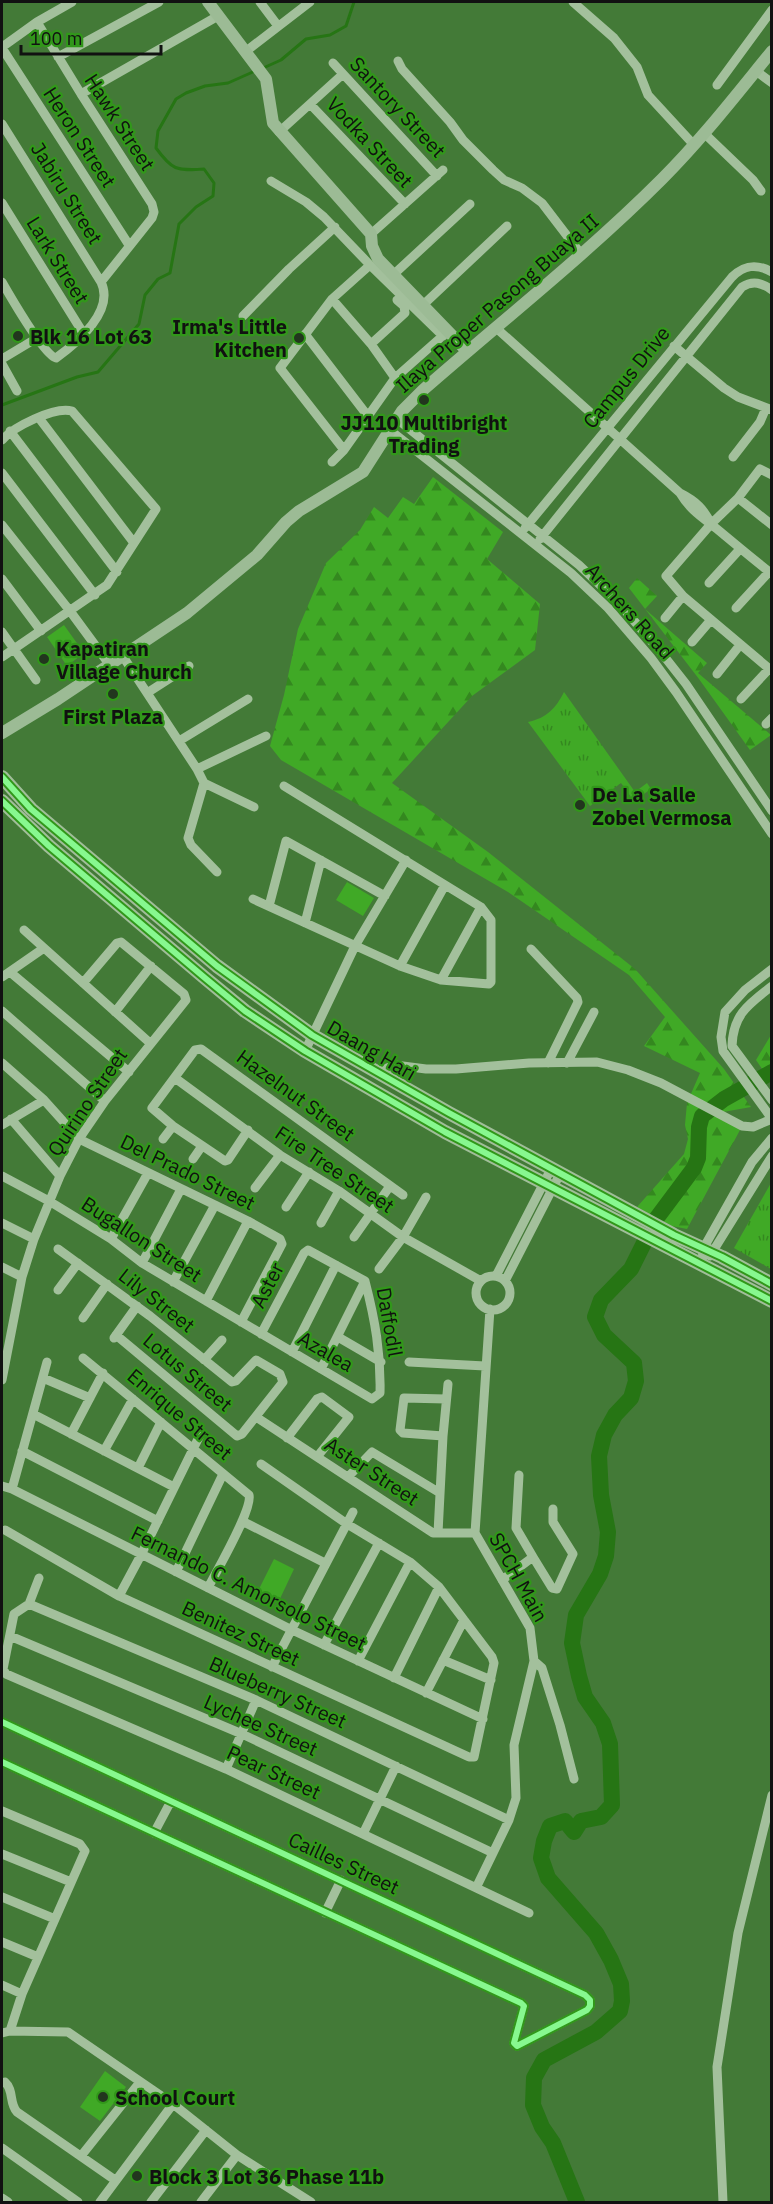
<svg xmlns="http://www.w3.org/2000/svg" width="773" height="2204" viewBox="0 0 773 2204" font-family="'IBM Plex Sans',sans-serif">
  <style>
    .grass { fill: url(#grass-tufts) }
    .forest { fill: url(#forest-firs) }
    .garden { fill: #40a926 }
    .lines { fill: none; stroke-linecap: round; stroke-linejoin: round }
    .stream { stroke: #267514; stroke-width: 3 }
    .river { stroke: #267514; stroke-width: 16 }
    .street { stroke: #a3c09c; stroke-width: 9 }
    .secondary { stroke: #9cbb95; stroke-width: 12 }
    .primary { stroke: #a1be9a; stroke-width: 14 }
    .cycleway-casing { stroke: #31971a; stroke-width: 10 }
    .cycleway { stroke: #87f88f; stroke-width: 6 }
    .poi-dot { fill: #22361e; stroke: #31971a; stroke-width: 2 }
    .labels { text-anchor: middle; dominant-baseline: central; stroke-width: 4.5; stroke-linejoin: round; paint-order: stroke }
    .street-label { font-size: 20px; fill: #111; stroke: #31971a }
    .poi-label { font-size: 20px; font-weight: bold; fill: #111; stroke: #31971a; text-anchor: start }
  </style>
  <defs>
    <pattern id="grass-tufts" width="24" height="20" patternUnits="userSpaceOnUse" patternTransform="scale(1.5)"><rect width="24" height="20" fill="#40a926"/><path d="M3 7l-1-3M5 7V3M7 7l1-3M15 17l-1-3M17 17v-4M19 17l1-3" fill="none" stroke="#34881f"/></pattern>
    <pattern id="forest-firs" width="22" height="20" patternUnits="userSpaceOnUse" patternTransform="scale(1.5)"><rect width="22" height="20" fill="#40a926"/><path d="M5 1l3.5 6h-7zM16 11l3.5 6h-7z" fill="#34881f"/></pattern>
  </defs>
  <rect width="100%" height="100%" fill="#437a37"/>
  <path class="grass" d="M564 692 635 792 647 783 651 789 634 801 621 783 590 806 528 722C547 718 556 708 564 692Z
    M771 1183V1269L734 1248Z"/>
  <path class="forest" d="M433 477 503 532 487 559 540 604 535 650 472 696 392 783 488 852 635 969 724 1069 751 1107 723 1112 721 1117 740 1130 687 1229 672 1226 637 1207 684 1154 688 1139 685 1125 687 1103 700 1073 644 1046 665 1017 629 975 508 892 281 760 270 746 284 695 298 629 326 563 360 530 374 507 388 518 403 497 414 504Z
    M637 578 657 596 645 609 707 663 698 673 771 735 750 750 699 679 629 588Z
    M771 1035V1082L756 1060Z"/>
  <path class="garden" d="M64 625 84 653 67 666 47 637Z
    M347 882 374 898 363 916 336 900Z
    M274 1559 294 1569 278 1603 257 1593Z
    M105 2071 126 2087 100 2121 80 2107Z"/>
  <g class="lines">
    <path class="stream" d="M261 69 281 60 306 39 330 35 346 26 354 2
      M2 405 77 377 98 372 139 324 145 295 158 279 170 273 179 224 196 207 213 196 214 183 204 169C176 171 172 170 156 148L158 131 176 99 186 93 205 86 228 83 255 71"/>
    <path class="river" d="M577 2202 553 2143 542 2127 533 2105 534 2078 544 2060 596 2032 620 2011 622 2001 621 1984 611 1960 596 1933 548 1878 541 1858 544 1841 550 1826 565 1821 574 1832 581 1821 601 1817 612 1805 610 1744 603 1723 585 1697 579 1676 572 1643 576 1615 600 1574 606 1556 608 1532 601 1495 599 1456 604 1435 615 1415 631 1398 636 1381 634 1363 604 1335 595 1317 601 1300 631 1269 656 1219 694 1168 698 1158 699 1127 702 1116 724 1099 772 1072"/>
    <path class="street" d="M260 2 278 26
      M573 2 614 38 637 67 648 95 694 145
      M2 47 37 22 72 2
      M2 48 129 245
      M245 52 310 2
      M58 57 159 2
      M398 61 402 69 450 122 463 140 493 170 504 180 522 188 542 203 581 254
      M333 63 437 176
      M756 71 772 83
      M717 85 772 10
      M81 94 218 16
      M310 104 405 204
      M2 124 101 282
      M279 132 343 74
      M705 134 753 180 761 191
      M271 181 306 202 324 217 370 265 443 336
      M2 203 85 336
      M371 234 443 170
      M393 275 470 204
      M2 282C10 296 44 355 56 358 77 343 115 311 101 282L152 218 154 212 152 204 81 94 37 22
      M332 299 371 344 395 378
      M423 305 507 226
      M243 316 289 269 335 227
      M495 327 680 493C696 501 704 509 711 524
      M305 334 367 415
      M371 344 405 313 404 306 397 300
      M674 346 724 388 738 397 772 410
      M2 359 37 338
      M2 364 17 391
      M39 418 134 543
      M397 419 579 565 617 601 660 651 686 684 772 811
      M10 431 117 572
      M391 431 571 573 608 608 651 658 676 692 772 834
      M2 440C13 427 55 406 72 411L156 509 107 585 2 657
      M344 450 280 368 332 299 370 265
      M733 457 760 422 766 408
      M332 462 344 450 395 378 447 332
      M2 473 95 595
      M772 475 760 469 738 498 711 524 666 576 683 596 772 671
      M680 493C690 510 702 517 717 529 735 544 753 559 772 574
      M738 498 772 525
      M2 525 70 611 109 664
      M525 528 732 277C744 265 756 263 772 272
      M540 539 742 287C753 280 762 283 772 290
      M2 579 41 631
      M709 583 740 549
      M736 608 769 572
      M665 618 683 596
      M2 632 36 680
      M692 642 710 621
      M122 655 197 769 204 783 188 838 191 845 217 872
      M717 674 740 645
      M147 693 189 666
      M741 699 769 669
      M766 724 772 718
      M179 741 248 699
      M197 769 266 736
      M204 783 254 807
      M253 899 400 966 441 980 489 984 491 982V920L481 907 284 786
      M269 906 286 841 385 896
      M305 923 321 860
      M24 930 150 1043
      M531 949 577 998 578 1002 548 1063
      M400 966 445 885
      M772 969 745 990 725 1012 721 1037 723 1051 772 1119
      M10 972 129 1072
      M2 977 44 948
      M441 980 481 907
      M772 986C749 1004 733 1014 732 1046L772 1100
      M2 1011 105 1101
      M115 1012 151 966
      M305 1051 355 946 406 860
      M2 1063 44 1100 79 1139 248 1221 280 1239 282 1244 241 1322
      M567 1063 594 1012
      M377 1072 395 1065 426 1069H456L529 1063 597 1062 628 1070 661 1083 742 1126 753 1127 772 1119
      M175 1078 280 1155 339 1191 403 1237 481 1281
      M11 1119 60 1176
      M2 1125 44 1100
      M248 1130 228 1160 225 1161 173 1126 152 1108 195 1050 201 1049 403 1195
      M163 1139 173 1126
      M193 1159 202 1146
      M2 1176 49 1201 111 1239 142 1263 372 1399 380 1393C381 1353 375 1320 365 1281L308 1250 304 1253 261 1334
      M255 1188 280 1155
      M286 1207 309 1172
      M2 1223 34 1239
      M321 1223 339 1191
      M354 1237 390 1186
      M111 1239 148 1173
      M58 1249 150 1316 232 1382 236 1381 256 1360 280 1374 283 1382 242 1434 237 1436 116 1335
      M710 1256 772 1156
      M142 1263 181 1189
      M702 1264 703 1249 752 1162 772 1138
      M2 1267 22 1277
      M379 1269 403 1237 426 1197
      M496 1276 552 1167
      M476 1293a17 17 0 1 1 34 0a17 17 0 1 1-34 0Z
      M505 1281 561 1172
      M173 1282 215 1205
      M58 1290 78 1263
      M206 1301 248 1221
      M83 1318 107 1284
      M338 1337 381 1362
      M114 1338 137 1306
      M292 1352 336 1265
      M83 1358 249 1495C253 1509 216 1572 208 1588
      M204 1360 222 1340
      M409 1362 485 1366
      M321 1369 365 1281
      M43 1378 90 1398
      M2 1380 22 1277 34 1239 60 1176 79 1139 105 1101 186 1000 184 994 121 942 117 943 83 983
      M33 1414 174 1487
      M256 1417 433 1533H475
      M71 1434 103 1373
      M443 1436 403 1433 400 1430 404 1398 446 1399
      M287 1438 317 1399 322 1397 349 1417 317 1457
      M22 1451 158 1521
      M104 1451 133 1399
      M138 1468 161 1422
      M348 1477 372 1452 440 1493
      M2 1486 12 1489 290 1629 483 1719
      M12 1489 47 1362
      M242 1521 325 1563
      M5 1530 119 1596 469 1757H474L494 1663 492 1657 439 1587 410 1562 347 1524 261 1464
      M438 1533 443 1436 448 1384
      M533 1557 552 1588 557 1589 573 1554 553 1522V1509
      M176 1572 223 1474
      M502 1580 533 1557 516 1528 519 1475
      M119 1596 141 1555 200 1435
      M29 1604 14 1614 3 1669 6 1674 226 1769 529 1913
      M29 1604 256 1700 509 1820
      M29 1604 39 1578
      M10 1636 242 1734 493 1853
      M324 1645 379 1543
      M443 1660 491 1680
      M358 1661 410 1562
      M534 1661 542 1668 560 1725 574 1779
      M272 1667 353 1512
      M394 1678 439 1587
      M426 1693 464 1620
      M2 1722 585 1995 590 2000V2006L587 2010 517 2046 514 2043 524 2006 521 2003 2 1762
      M226 1769 256 1700
      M2 1811 80 1844 85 1851 22 1994 10 2031
      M154 1833 171 1801
      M363 1834 396 1766
      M2 1854 71 1882
      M476 1888 509 1820 516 1798 514 1745 534 1661 530 1628 475 1533 490 1309
      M2 1897 55 1919
      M325 1913 341 1880
      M2 1942 38 1957
      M2 1985 22 1994
      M2 2033 10 2031 68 2032 173 2104 237 2155 311 2202
      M2 2083 5 2082C14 2090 9 2104 17 2112L115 2180
      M2 2148 78 2202
      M81 2156 140 2082
      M2 2198 8 2202
      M100 2202 173 2104
      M151 2202 206 2130
      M201 2202 237 2155
      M723 2202 717 2067 738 1933 772 1795"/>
    <path class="secondary" d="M208 2 266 79 273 123 371 234 372 246 378 259 467 351
      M2 733 58 699 187 613 257 555 286 522 299 511 363 472 402 411 423 390C503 320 587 254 662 179 702 139 736 95 772 51"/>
    <path class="primary" d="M2 777 31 809 217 966 312 1035 449 1113 674 1235 722 1257 772 1284
      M2 801 49 846 205 978 245 1011 305 1051 445 1132 772 1301"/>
    <g class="cycleway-casing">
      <path id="cycleway" d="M2 777 31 809 217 966 312 1035 449 1113 674 1235 722 1257 772 1284
        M2 801 49 846 205 978 245 1011 305 1051 445 1132 772 1301
        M2 1722 585 1995 590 2000V2006L587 2010 517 2046 514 2043 524 2006 521 2003 2 1762"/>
    </g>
    <use href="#cycleway" class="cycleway"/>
  </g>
  <g class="poi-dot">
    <circle cx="18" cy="336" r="6"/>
    <circle cx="299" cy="338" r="6"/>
    <circle cx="424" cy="400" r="6"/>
    <circle cx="44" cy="659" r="6"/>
    <circle cx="113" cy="694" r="6"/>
    <circle cx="580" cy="805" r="6"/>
    <circle cx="103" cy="2097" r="6"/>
    <circle cx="137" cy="2176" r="6"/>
  </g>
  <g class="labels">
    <g class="street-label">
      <text transform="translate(398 107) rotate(47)">Santory Street</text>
      <text transform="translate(120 122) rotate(57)">Hawk Street</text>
      <text transform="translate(80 137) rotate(57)">Heron Street</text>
      <text transform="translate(370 142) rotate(47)">Vodka Street</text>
      <text transform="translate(67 193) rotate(58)">Jabiru Street</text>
      <text transform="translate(58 260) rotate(58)">Lark Street</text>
      <text transform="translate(497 303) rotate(-41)">Ilaya Proper Pasong Buaya II</text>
      <text transform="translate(626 377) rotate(-51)">Campus Drive</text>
      <text transform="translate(630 611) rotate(48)">Archers Road</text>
      <text transform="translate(372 1050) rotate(30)">Daang Hari</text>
      <text transform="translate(296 1095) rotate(36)">Hazelnut Street</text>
      <text transform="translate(87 1102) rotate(-56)">Quirino Street</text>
      <text transform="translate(335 1169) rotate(34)">Fire Tree Street</text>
      <text transform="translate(188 1172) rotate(26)">Del Prado Street</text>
      <text transform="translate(142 1239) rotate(33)">Bugallon Street</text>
      <text transform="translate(267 1285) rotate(-63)">Aster</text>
      <text transform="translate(157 1300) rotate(38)">Lily Street</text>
      <text transform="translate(390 1322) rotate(80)">Daffodil</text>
      <text transform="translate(326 1351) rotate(30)">Azalea</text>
      <text transform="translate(188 1372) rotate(40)">Lotus Street</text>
      <text transform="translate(180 1414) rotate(40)">Enrique Street</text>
      <text transform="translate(372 1471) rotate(33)">Aster Street</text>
      <text transform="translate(519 1577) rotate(61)">SPCH Main</text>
      <text transform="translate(249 1588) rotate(26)">Fernando C. Amorsolo Street</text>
      <text transform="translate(241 1633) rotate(25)">Benitez Street</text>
      <text transform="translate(278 1692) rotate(24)">Blueberry Street</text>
      <text transform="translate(261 1725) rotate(24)">Lychee Street</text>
      <text transform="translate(274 1772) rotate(25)">Pear Street</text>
      <text transform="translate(344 1863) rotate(25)">Cailles Street</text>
    </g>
    <g class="poi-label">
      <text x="287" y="326" text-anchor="end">Irma's Little<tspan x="287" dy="23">Kitchen</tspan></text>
      <text x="30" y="336">Blk 16 Lot 63</text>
      <text x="424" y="422" text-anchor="middle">JJ110 Multibright<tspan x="424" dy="23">Trading</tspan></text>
      <text x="56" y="648">Kapatiran<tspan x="56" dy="23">Village Church</tspan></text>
      <text x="113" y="716" text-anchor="middle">First Plaza</text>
      <text x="592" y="794">De La Salle<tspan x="592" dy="23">Zobel Vermosa</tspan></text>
      <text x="115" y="2097">School Court</text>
      <text x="149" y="2176">Block 3 Lot 36 Phase 11b</text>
    </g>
  </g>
  <rect width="773" height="2204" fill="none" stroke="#111111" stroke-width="6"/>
  <path d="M21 45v9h140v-9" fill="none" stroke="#111111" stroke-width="3"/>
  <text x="30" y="45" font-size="18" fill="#111111" stroke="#31971a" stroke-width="4.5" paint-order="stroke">100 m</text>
</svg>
